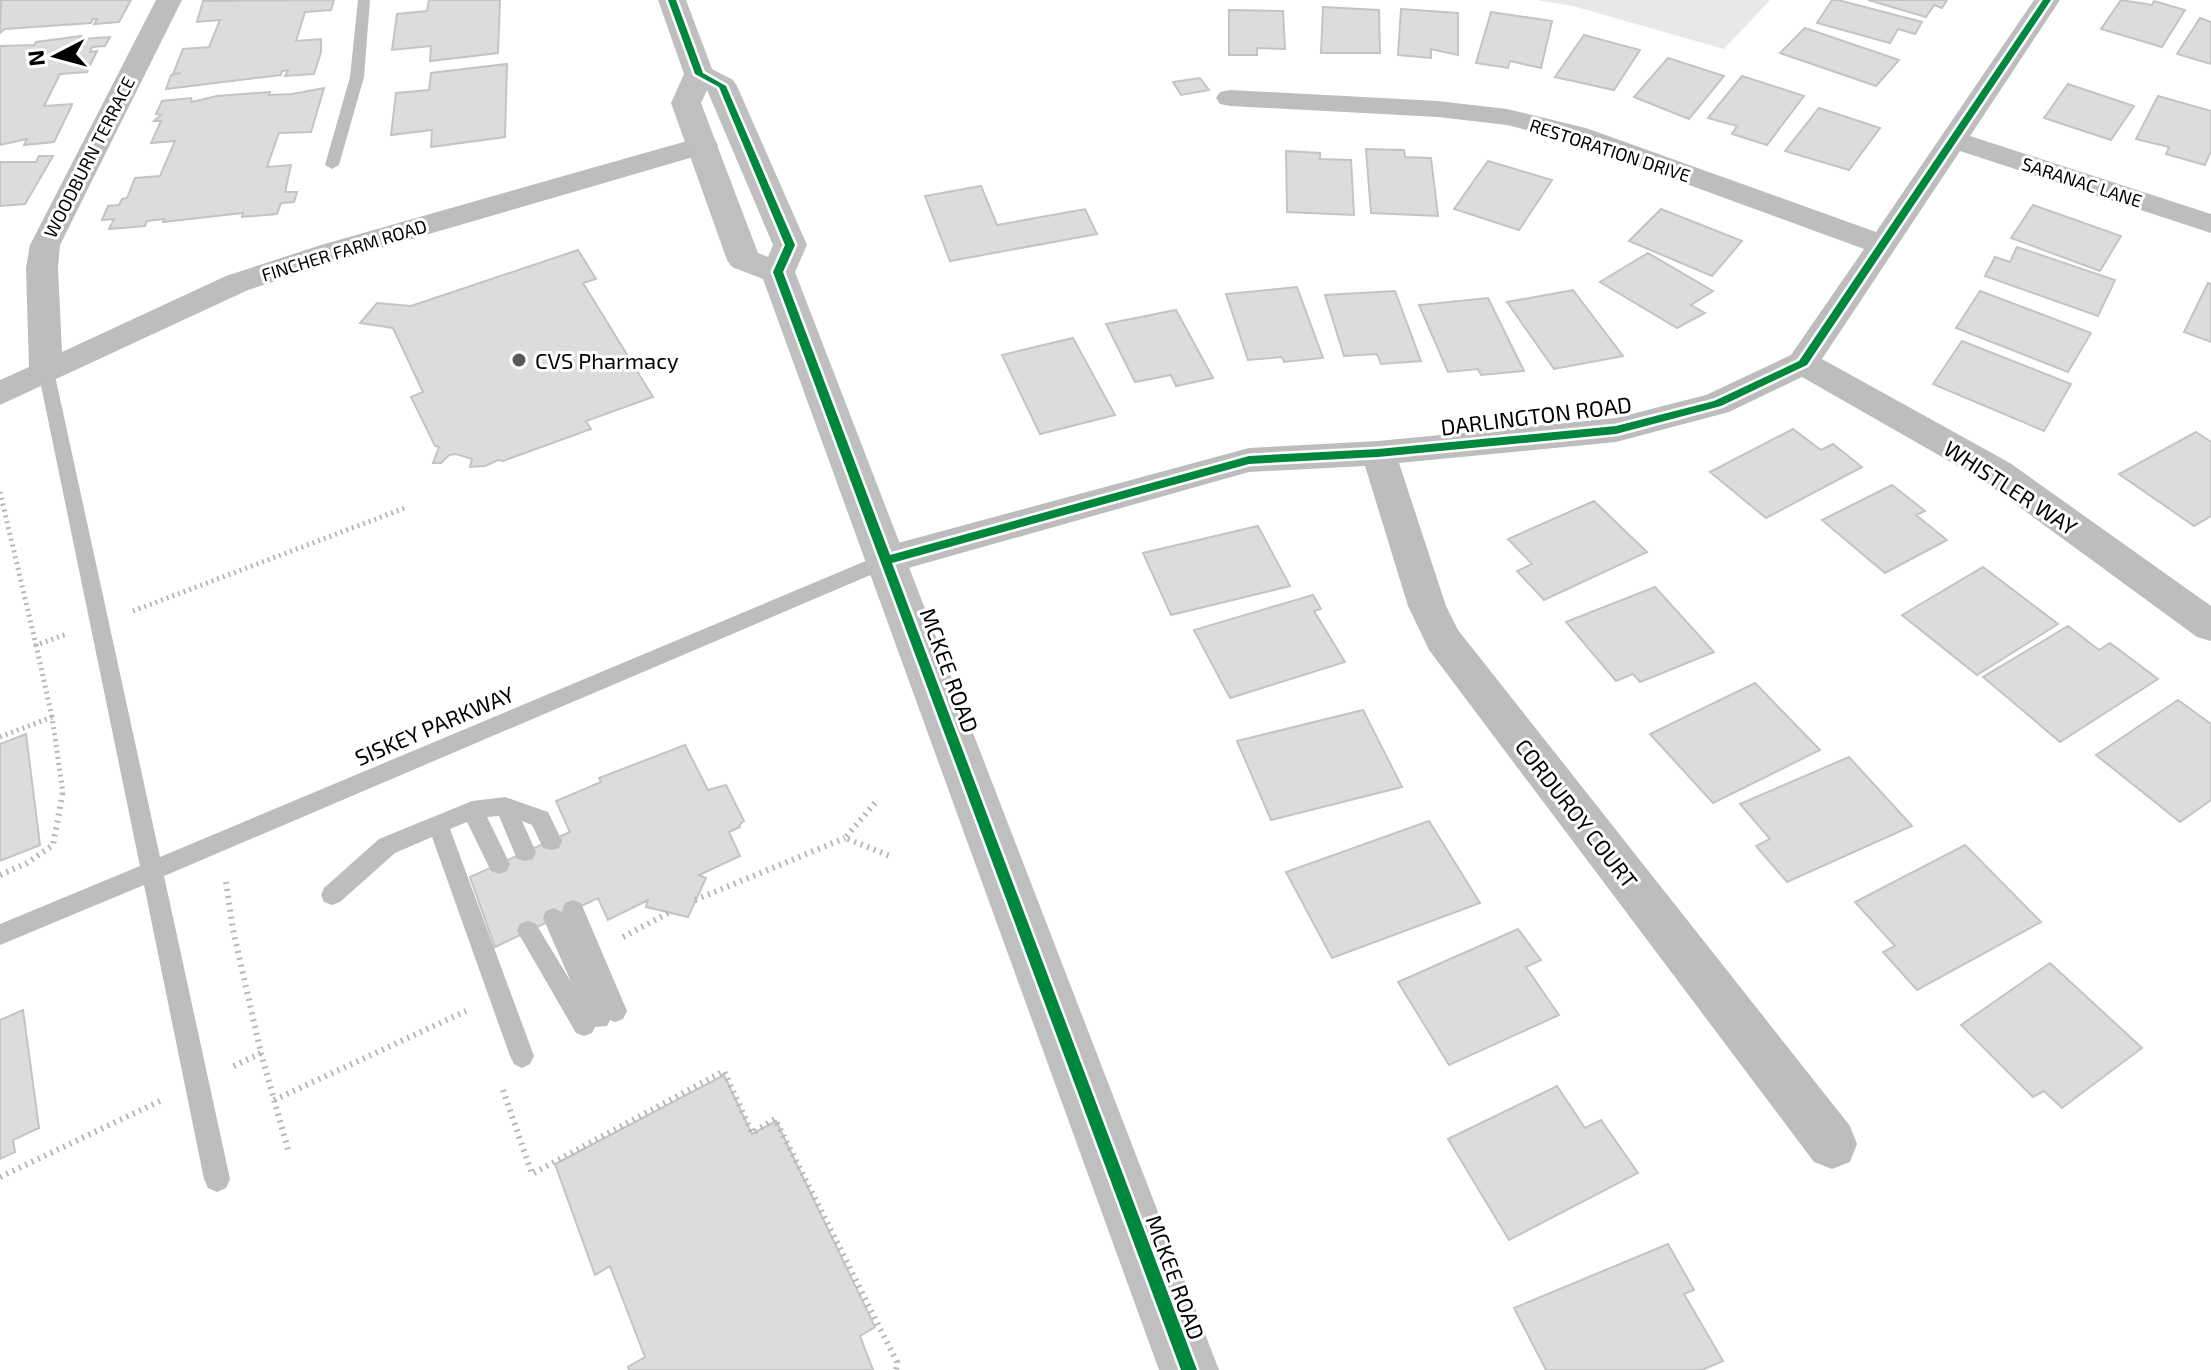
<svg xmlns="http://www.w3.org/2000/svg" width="2211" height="1370" viewBox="0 0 2211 1370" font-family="'Exo 2',sans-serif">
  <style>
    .green { fill: #e8e8e8 }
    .building { fill: #dcdcdc; stroke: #c4c4c4; stroke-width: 2 }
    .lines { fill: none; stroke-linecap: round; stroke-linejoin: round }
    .path-far1 { stroke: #b8b8b8; stroke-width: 5; stroke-dasharray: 2 4; stroke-linecap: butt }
    .path { stroke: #b8b8b8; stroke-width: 6; stroke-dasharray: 2 5; stroke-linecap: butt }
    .lane { fill: #bdbdbd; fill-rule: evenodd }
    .street { fill: #bdbdbd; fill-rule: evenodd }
    .secondary { fill: #bfbfbf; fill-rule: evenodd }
    .cycleway-casing { stroke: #fff; stroke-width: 5 }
    .cycleway { fill: #00873e; fill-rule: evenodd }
    .poi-dot { fill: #595959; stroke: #fff; stroke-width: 3 }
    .labels { text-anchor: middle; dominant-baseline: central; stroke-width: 6; stroke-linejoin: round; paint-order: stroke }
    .far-street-label { font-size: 18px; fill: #000; stroke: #fff }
    .poi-label { font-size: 22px; fill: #000; stroke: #fff; text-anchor: start }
    .street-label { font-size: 22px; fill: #000; stroke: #fff }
  </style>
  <rect width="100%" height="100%" fill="#fff"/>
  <path class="green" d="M1536 0H1770L1724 49 1573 6Z"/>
  <path class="building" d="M131 0 119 22 94 24 97 19H93L91 23 5 29 0 33 1 0Z
    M334 0 331 10 305 12 296 41 321 39V52L314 74 285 76 288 70 282 71 281 75 166 89 171 75 181 73 173 74 183 49 209 47 220 20 197 22 203 1Z
    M429 0H500L498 53 430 61 431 46 392 50 397 14 427 11Z
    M1832 0H1838L1922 22 1915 34 1898 29 1890 43 1817 23Z
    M1868 0H1947L1942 8 1934 5 1926 17Z
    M2121 0 2152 5 2154 1 2185 10 2162 47 2101 29Z
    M1323 7 1379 10 1380 53H1321Z
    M1401 9 1458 13V55L1431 49V58L1398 55Z
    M1229 10 1283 11 1285 49 1257 48V55H1229Z
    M1491 12 1552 21 1541 68 1510 61 1508 68 1476 63Z
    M2200 18 2211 22V64L2177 54Z
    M1805 28 1899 60 1876 86 1780 53Z
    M1584 35 1640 50 1614 90 1555 77Z
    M81 36 79 39 110 37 105 46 92 47 90 52 97 51 87 72 60 74 44 106 72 104 71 107 54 142 24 145 27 139 0 145V46L34 45 36 42Z
    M1668 58 1724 76 1689 119 1634 97Z
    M507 64 505 137 431 147 432 130 391 135 396 93 429 90 431 73Z
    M1742 76 1804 96 1767 145 1732 134 1737 126 1708 118Z
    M1200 78 1209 90 1181 95 1173 82Z
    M2068 84 2134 106 2111 140 2044 118Z
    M324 88 311 132 279 133 267 167 291 165 285 192H297L294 202 281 203 277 214 242 217 243 213 163 222 164 219 147 221 145 226 109 229 114 219 102 220 108 206 119 205 122 199 127 198 135 178 160 176 175 141 151 143 161 121H154L161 115 156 114 162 101 191 98 192 102 217 96 270 92 269 95 292 94Z
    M2158 96 2211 111V151L2205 165 2166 154 2169 147 2136 139Z
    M1819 108 1880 128 1849 170 1785 151Z
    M1366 149 1404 150 1405 157 1431 158 1438 216 1371 213Z
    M1286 151 1320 153V159L1351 160 1354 215 1287 212Z
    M39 156H53L25 204 0 206V162H36Z
    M1488 161 1552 180 1519 230 1454 209Z
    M981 186 997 225 1085 209 1097 234 950 261 925 196Z
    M2033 205 2121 236 2100 271 2011 238Z
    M1661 209 1742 241 1712 276 1629 241Z
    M2017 247 2115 280 2098 316 1985 276 1995 257 2010 262Z
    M578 250 596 279 583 283 653 397 586 421 591 429 503 461 498 460 485 466 470 467 472 459 456 454 449 455 441 463H433L439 447 435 446 411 397 423 392 393 328 360 323 377 303 411 306Z
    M1648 253 1713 291 1691 305 1705 313 1677 328 1600 282Z
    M2208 283 2211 284V342L2184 332Z
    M1297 287 1323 358 1284 362 1282 357 1248 360 1226 294Z
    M1573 290 1623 356 1554 369 1507 302Z
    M1395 291 1421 361 1381 364 1377 354 1344 356 1325 295Z
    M1980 291 2091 333 2068 372 1956 328Z
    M1488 298 1524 371 1481 375 1478 369 1448 372 1419 305Z
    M1176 310 1213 378 1176 386 1171 375 1135 382 1106 324Z
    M1073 338 1115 415 1040 434 1002 355Z
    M1962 341 2071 384 2044 431 1933 384Z
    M1793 429 1821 450 1833 444 1862 467 1766 518 1710 472Z
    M2196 432 2211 442V516L2194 526 2119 474Z
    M1892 485 1925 511 1916 515 1947 540 1885 573 1822 520Z
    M1594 501 1647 552 1544 600 1517 571 1532 564 1508 539Z
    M1258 526 1290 586 1171 615 1143 553Z
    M1983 567 2058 624 1977 675 1902 615Z
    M1655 587 1714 652 1640 682 1633 674 1616 681 1566 622Z
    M1313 595 1321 609 1314 611 1345 662 1230 698 1194 630Z
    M2068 626 2099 650 2110 643 2158 679 2060 742 1983 677Z
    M1755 683 1820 750 1713 803 1650 734Z
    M2178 700 2211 724V800L2180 822 2096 755Z
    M1363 710 1402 787 1271 820 1237 741Z
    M26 734 40 845 0 861V744Z
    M685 745 708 790 726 785 744 821 739 825 740 827 729 832 740 856 699 875 706 878 688 917 646 907 648 900 608 920 598 898 495 947 470 877 570 832 556 801 601 782 599 778Z
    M1849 757 1912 826 1787 882 1756 846 1770 839 1740 804Z
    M1429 821 1480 903 1332 958 1286 872Z
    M1965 845 2041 922 1917 990 1883 952 1895 946 1855 902Z
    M1518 929 1541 960 1526 967 1559 1015 1449 1065 1398 982Z
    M2050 963 2142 1048 2062 1108 2044 1091 2033 1097 1961 1025Z
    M23 1010 39 1128 13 1140 15 1152 0 1159V1020Z
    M724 1075 752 1134 776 1121 875 1327 860 1336 873 1370H629L628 1367 645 1357 610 1266 595 1275 555 1164Z
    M1557 1086 1585 1128 1601 1120 1638 1173 1509 1240 1448 1139Z
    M1668 1244 1694 1290 1684 1294 1723 1361 1702 1370H1546L1514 1308Z"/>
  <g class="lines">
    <path class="path-far1" d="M0 492 36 645
      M133 611 405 508
      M52 717 36 645 67 634
      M0 737 52 717 63 793"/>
    <path class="path" d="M875 803 845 838 890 856
      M0 875 27 863 53 845 63 791
      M226 882 233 930 261 1053 232 1067
      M695 900 845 838
      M623 937 670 912
      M261 1053 289 1153
      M503 1090 532 1174 724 1071 752 1133 775 1119 897 1362 896 1370
      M274 1100 466 1011
      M0 1177 162 1100"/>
    <path class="lane" d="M358 0H370L364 77 339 165 332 169 325 165 350 77Z
      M46 365 54 371 160 857 880 555 887 553 896 560 894 565 164 876 230 1179 226 1188 217 1192 208 1188 204 1179 144 885 0 945V924L140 866 38 371Z
      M505 797 548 812 562 841 559 848 551 850 543 848 532 825 522 821 536 852 533 859 525 861 517 859 499 816 487 817 510 864 507 871 499 874 491 871 467 822 450 829 534 1056 530 1064 522 1068 514 1064 510 1056 432 837 395 853 340 902 332 905 324 902 321 895 324 888 379 839 472 801Z
      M573 900 581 903 627 1011 623 1019 615 1022 610 1020 607 1026 595 1027 592 1033 584 1036 576 1033 517 931 520 924 528 921 536 924 571 982 543 918 546 911 554 908 562 912 565 903Z"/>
    <path class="street" d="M156 0H182L60 245 58 268 62 352 226 276 321 245 694 139 704 136 714 139 718 145 714 151 343 259 248 290 0 405V380L29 367 26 268 30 245Z
      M2034 0H2060L1970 136 2211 214V233L1960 151 1822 359 2010 463 2211 606V641L2197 637 1984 481 1802 377 1729 412 1616 442 1399 463 1446 606 1458 630 1850 1126 1857 1144 1850 1162 1832 1169 1814 1162 1429 650 1408 606 1365 466 1249 472 887 574 874 570 868 560 874 550 887 546 1249 448 1378 441 1616 418 1706 395 1791 355 1864 249 1566 140 1507 125 1438 117 1230 106 1220 104 1216 98 1220 92 1230 90 1438 101 1507 109 1586 128 1876 232Z"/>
    <path class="secondary" d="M658 0H686L712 69 733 80 737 86 807 245 795 272 1219 1370H1159L763 279 732 267 727 260 671 103 684 74ZM707 90 773 245 768 257 758 253 701 103Z"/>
    <g class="cycleway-casing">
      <path id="cycleway" d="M668 0H676L703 73 726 86 795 245 783 272 890 555 1249 456 1378 449 1616 426 1714 401 1799 361 2043 0H2051L1807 365 1721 406 1616 434 1378 457 1249 464 892 563 1197 1370H1181L773 272 785 245 719 87 695 74Z"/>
    </g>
    <use href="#cycleway" class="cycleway"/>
  </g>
  <circle class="poi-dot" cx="519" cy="360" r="8"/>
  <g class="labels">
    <g class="far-street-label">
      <text transform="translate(1610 150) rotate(18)">RESTORATION DRIVE</text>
      <text transform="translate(89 157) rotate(-63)">WOODBURN TERRACE</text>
      <text transform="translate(2082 182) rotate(18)">SARANAC LANE</text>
      <text transform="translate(344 250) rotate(-17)">FINCHER FARM ROAD</text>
    </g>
    <g class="poi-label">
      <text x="535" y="360">CVS Pharmacy</text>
    </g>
    <g class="street-label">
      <text transform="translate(1536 415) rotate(-7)">DARLINGTON ROAD</text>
      <text transform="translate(2011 487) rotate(33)">WHISTLER WAY</text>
      <text transform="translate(950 670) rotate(70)">MCKEE ROAD</text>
      <text transform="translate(434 725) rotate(-23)">SISKEY PARKWAY</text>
      <text transform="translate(1577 813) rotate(52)">CORDUROY COURT</text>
      <text transform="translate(1176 1277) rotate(70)">MCKEE ROAD</text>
    </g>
  </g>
  <g transform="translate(56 56) rotate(264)" stroke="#ffffff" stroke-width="6" paint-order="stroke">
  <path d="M0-6L14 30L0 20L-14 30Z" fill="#000000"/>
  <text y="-12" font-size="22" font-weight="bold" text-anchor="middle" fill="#000000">N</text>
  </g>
</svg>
